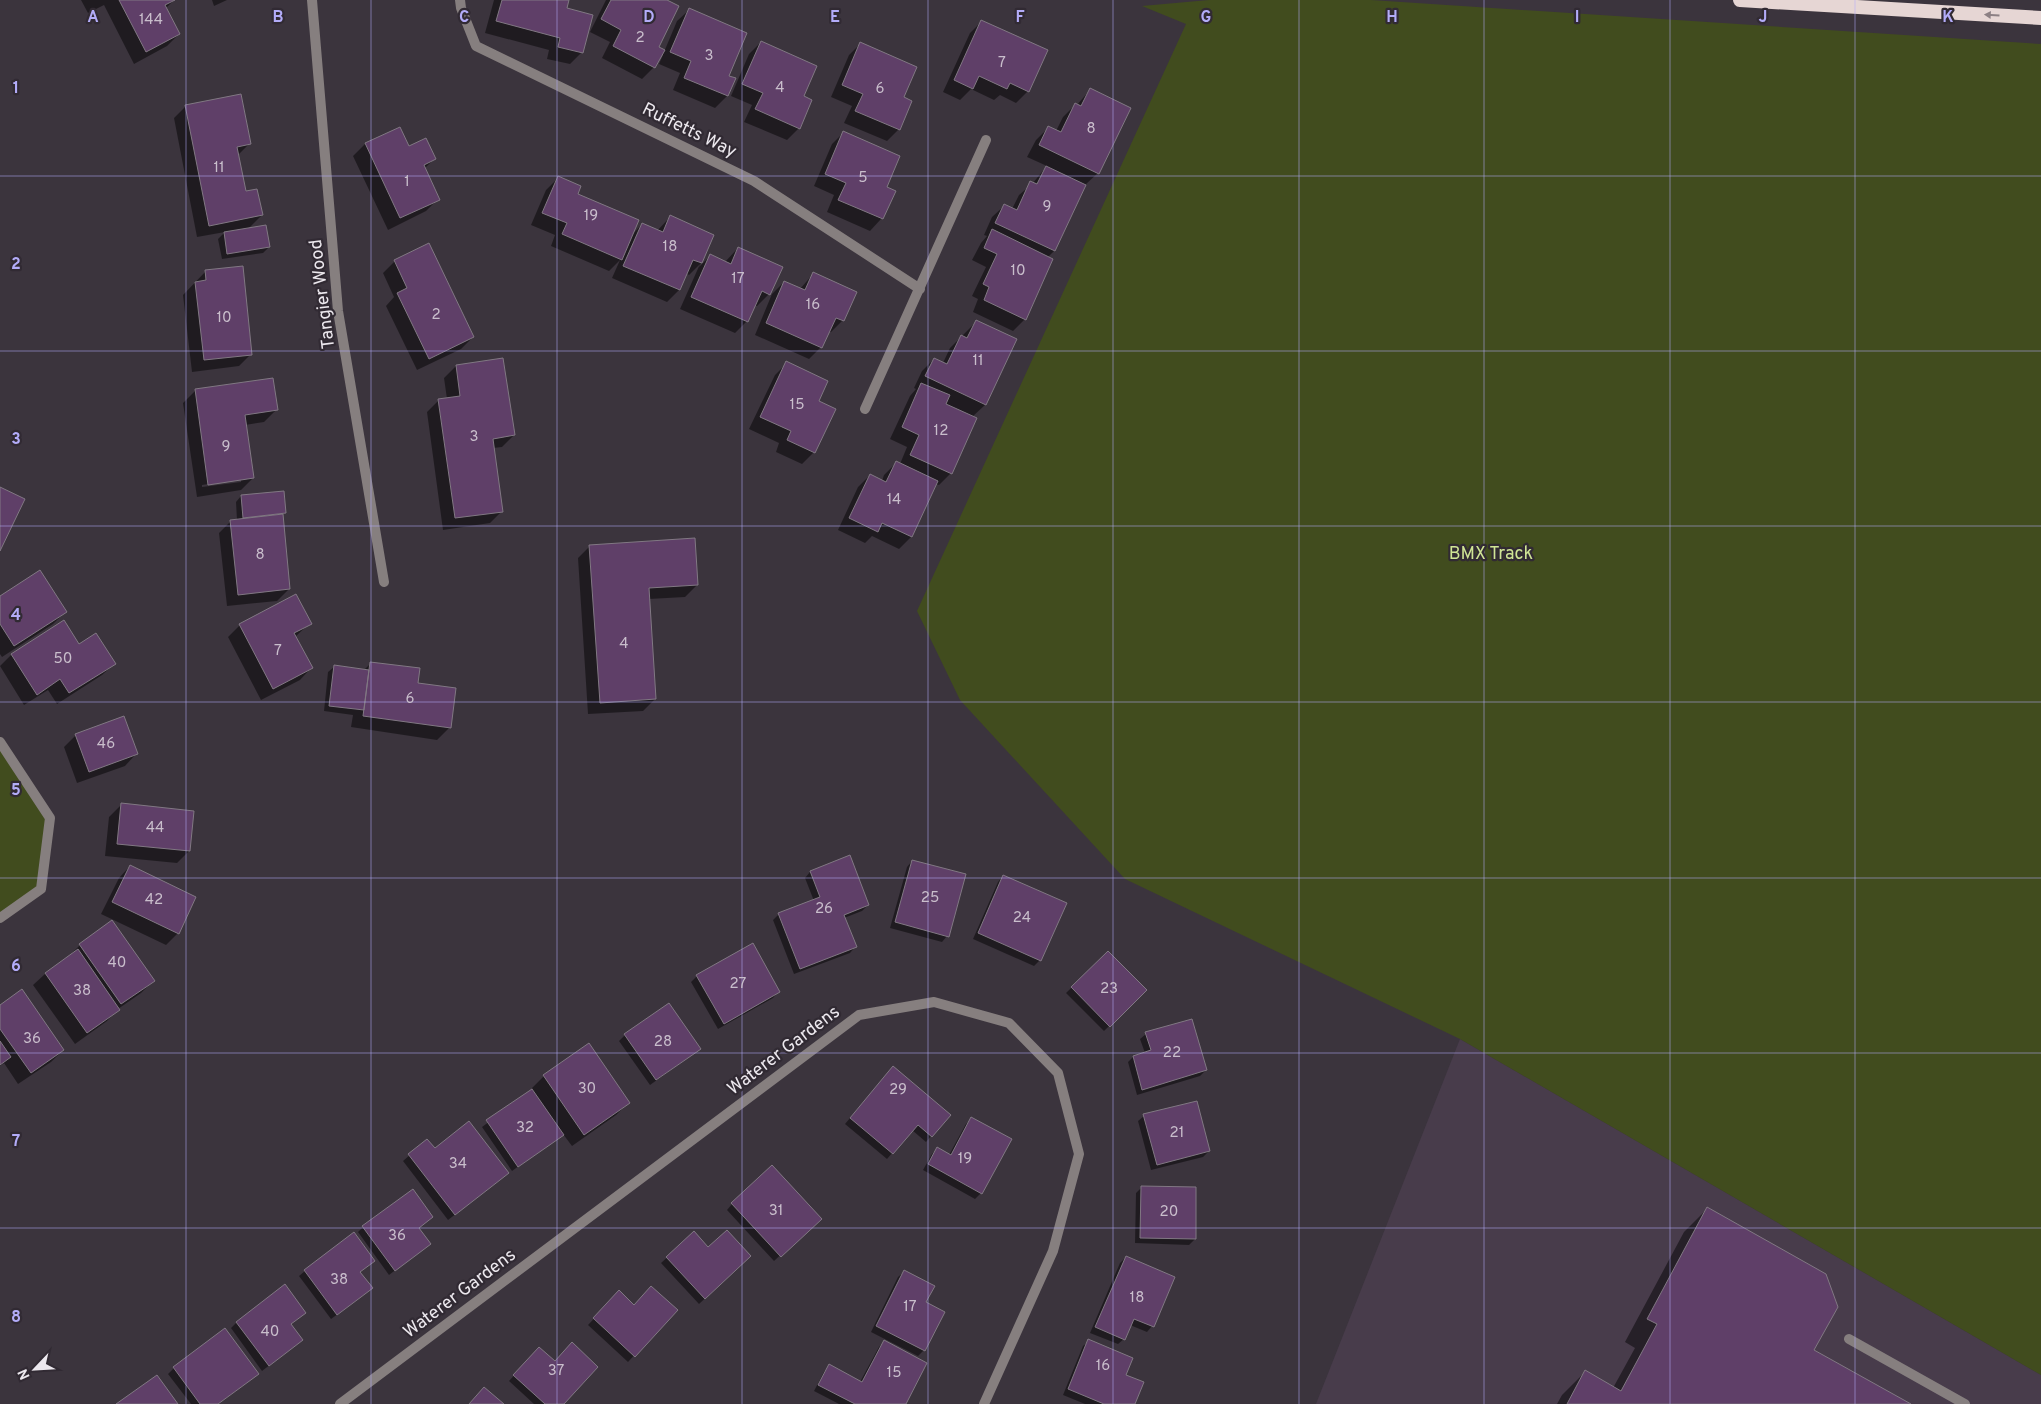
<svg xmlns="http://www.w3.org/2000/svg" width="2041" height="1404" viewBox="0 0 2041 1404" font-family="Overpass,sans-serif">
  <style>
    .built { fill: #483c4b }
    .green { fill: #414c1e }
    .shadow { fill: #0007; fill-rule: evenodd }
    .building { fill: #5f3f68; stroke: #817883 }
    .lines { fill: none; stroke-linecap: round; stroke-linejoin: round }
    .service { stroke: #867f7f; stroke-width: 10 }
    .minor { stroke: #867f7f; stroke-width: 10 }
    .trunk { stroke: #e6d6d4; stroke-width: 14 }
    .oneway { fill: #8c8084 }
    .grid { fill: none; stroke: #b3acf9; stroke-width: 1; stroke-opacity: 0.55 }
    .labels { text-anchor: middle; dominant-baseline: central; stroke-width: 4.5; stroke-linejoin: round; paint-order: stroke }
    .number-label { font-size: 15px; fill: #c9becc }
    .street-label { font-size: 18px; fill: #ece8ee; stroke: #312a33 }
    .park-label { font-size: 18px; fill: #d0e595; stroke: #312a33 }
    .grid-label { font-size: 16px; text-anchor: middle; font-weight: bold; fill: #b3acf9; stroke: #312a33; stroke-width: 4.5; stroke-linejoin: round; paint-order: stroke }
  </style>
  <rect width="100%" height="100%" fill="#3b343d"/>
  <path class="built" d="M1460 1039 2041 1375V1404H1316Z"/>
  <path class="green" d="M1209 0H1371L2041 44V1375L1460 1039 1125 879 960 700 917 611 1186 24 1142 6Z
    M0 742 50 818 41 889 0 918Z"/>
  <path class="shadow" d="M81 0H174L165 9 179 34 167 46 134 64 104 5 88 13Z
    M212 0H227L214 6Z
    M494 0H568L565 9 582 52 570 64 547 59 549 50 485 33Z
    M606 0H665L657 48 664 52 677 21 689 10 728 76 734 79 727 96 715 108 673 90 680 73 659 64 663 55 661 54 654 67 642 79 602 58 610 42 590 32Z
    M982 21 1028 91 1016 103 1000 95 994 100 971 89 960 100 943 92 970 33Z
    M761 42 802 97 799 128 787 140 744 122 752 105 731 96 749 54Z
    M861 43 902 98 911 102 899 129 887 141 844 123 852 106 831 97 849 55Z
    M1090 90 1098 173 1085 185 1054 251 1048 257 1025 319 1013 331 973 312 978 299 972 296 986 267 972 260 981 243 987 236 984 235 992 217 1004 206 1012 209 1019 195 1032 184 1047 166 1027 157 1036 140 1048 128 1056 131 1063 117 1075 105 1076 106Z
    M186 106 249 144 237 156 245 192 262 215 248 229 269 247 263 253 222 259 218 239 225 232 197 237 174 118Z
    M399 128 408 147 434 159 424 169 438 199 426 211 388 230 353 156 365 144Z
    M844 132 885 187 894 191 881 219 870 231 827 212 834 195 814 186 832 144Z
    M558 178 576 195 631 236 642 224 657 231 670 217 713 235 699 267 710 256 725 262 738 248 769 294 757 306 754 305 747 321 735 333 680 309 700 264 689 275 686 273 679 290 667 302 612 278 620 260 609 271 551 246 555 235 531 225 546 190Z
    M395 261 473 337 461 349 417 370 386 306 394 297 383 273Z
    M206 271 251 354 239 366 192 372 183 295Z
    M813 274 843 320 831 332 828 331 821 347 809 359 755 335 772 294 784 282 800 289Z
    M977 321 1015 340 985 405 972 417 951 473 939 485 936 484 911 537 899 549 872 536 865 543 838 530 858 487 870 475 882 481 884 475 896 463 900 464 907 447 890 439 910 396 916 389 914 388 922 371 934 359 943 363 950 348Z
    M787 363 817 402 814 452 802 464 776 452 779 443 749 429 775 375Z
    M456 366 514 435 502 447 493 448 502 511 490 523 443 530 427 412 439 400 447 399 444 378Z
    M272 380 276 410 264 422 245 425 253 478 241 490 197 497 183 403 195 391ZM241 479V482L202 487V485Z
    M241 496 285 513 282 515 289 589 277 601 227 606 219 533 231 521 237 520 236 502Z
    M590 546 697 585 685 597 649 599 655 699 643 711 588 714 578 558Z
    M0 597 65 612 53 624 2 657 0 654Z
    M63 622 78 646 114 664 102 675 57 704 48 690 24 705 0 666 11 655Z
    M310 623 295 637 311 668 300 680 261 700 228 637 240 625Z
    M371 663 417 684 455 689 449 728 437 740 351 727 353 715 324 711 328 672 334 667 364 670Z
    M76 735 136 754 125 766 77 783 64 747Z
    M121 805 189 851 177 863 105 856 109 817Z
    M849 857 868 905 862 911 844 918 855 947 850 953 794 974 773 920 779 914 814 901 805 878 810 872Z
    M912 861 947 936 942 942 890 928 907 867Z
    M130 866 178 933 166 945 101 914 119 878Z
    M1003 876 1040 960 1034 966 973 939 998 882Z
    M112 922 153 981 141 993 118 1009 107 1021 75 1044 33 985 45 974 68 957 80 945Z
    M1108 952 1146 990 1104 1031 1066 993Z
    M697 976 778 992 773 998 718 1029 691 982Z
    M0 1006 63 1050 51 1062 18 1084 4 1063 0 1066Z
    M1146 1034 1206 1070 1200 1076 1137 1095 1128 1062 1133 1057 1145 1053 1140 1039Z
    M625 1035 700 1049 650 1085 619 1041Z
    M888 1073 931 1136 926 1142 912 1130 887 1159 845 1124Z
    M544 1076 628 1103 616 1115 572 1146 563 1134 512 1171 482 1127 533 1089 532 1088Z
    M1144 1116 1209 1151 1203 1157 1151 1170 1138 1121Z
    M972 1119 981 1193 975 1199 923 1170 932 1154 937 1149 949 1155 966 1124Z
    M427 1140 435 1149 502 1178 448 1220 403 1161Z
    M1142 1187 1195 1239 1189 1245 1135 1243 1136 1193Z
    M732 1204 814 1224 774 1261 727 1210Z
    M1707 1209 1812 1350 1908 1404H1557L1562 1395 1585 1372 1613 1388 1635 1348 1625 1342 1684 1232Z
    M363 1227 418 1229 429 1244 389 1275 358 1232Z
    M694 1233 708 1249 744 1262 699 1304 661 1263Z
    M1126 1257 1152 1326 1147 1332 1130 1325 1124 1339 1118 1344 1090 1333 1120 1263Z
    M305 1271 365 1294 331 1319 299 1276Z
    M904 1272 925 1303 924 1350 918 1356 871 1332 898 1277Z
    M619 1292 634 1306 676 1310 628 1362 588 1325Z
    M236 1323 302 1340 262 1371 231 1328Z
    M1089 1341 1125 1375 1133 1404H1085L1063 1395 1083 1346Z
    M884 1342 904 1404H839L814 1391 824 1372 829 1366 860 1382 879 1347Z
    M534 1354 562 1404H534L509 1381Z
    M174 1368 252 1379 218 1404H191L168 1374Z"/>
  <path class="building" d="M119 0H175L165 5 180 34 146 52Z
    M502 0H569L567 8 593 15 583 53 558 47 560 38 496 21Z
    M611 0H667L679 6 659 47 665 50 655 68 613 46 621 30 601 19Z
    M689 8 747 33 729 76 736 78 728 96 684 78 691 61 670 52Z
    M981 20 1048 50 1029 92 1010 83 1007 89 979 76 973 89 954 80Z
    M761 41 817 66 804 96 812 100 800 129 755 109 763 93 742 84Z
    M860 42 917 67 904 97 912 101 900 130 855 111 863 94 842 85Z
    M1090 88 1131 108 1099 174 1039 145 1048 126 1061 132 1075 103 1081 106Z
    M241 94 251 144 237 147 246 191 257 189 263 215 209 226 185 105Z
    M400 127 409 146 426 138 436 159 424 165 440 200 400 218 365 143Z
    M843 131 900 156 887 187 896 191 883 219 838 200 846 183 825 174Z
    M1046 166 1086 185 1055 251 995 223 1004 204 1017 210 1030 181 1037 184Z
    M558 176 581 186 578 194 639 220 622 260 562 234 567 223 542 213Z
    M670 215 714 235 702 263 693 260 680 290 623 266 642 223 663 232Z
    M266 225 270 247 227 254 224 232Z
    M992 229 1053 259 1026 320 984 300 989 287 983 284 997 254 984 248Z
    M429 243 474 337 429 359 397 293 407 288 394 260Z
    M738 247 783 267 770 295 762 291 748 322 691 297 710 254 731 264Z
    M243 266 252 355 204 360 195 282 206 280 205 270Z
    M813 272 857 292 844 321 836 318 822 348 766 323 784 281 805 290Z
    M976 320 1017 339 986 405 925 376 934 358 947 364 961 335 967 338Z
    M503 358 515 435 493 439 503 512 455 518 438 399 460 396 456 365Z
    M786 361 828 381 819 401 836 409 815 453 787 440 791 431 760 417Z
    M273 378 278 410 245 415 254 478 208 485 195 389Z
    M921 383 950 395 946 404 977 418 952 474 910 455 919 435 902 427Z
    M896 461 938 481 912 537 882 523 878 532 849 518 870 474 886 482Z
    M0 487 25 499 0 551Z
    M284 491 286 513 243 518 241 495Z
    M283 514 290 589 238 595 230 520Z
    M695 538 698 585 649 588 656 699 600 703 589 545Z
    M40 570 67 612 14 646 0 624V596Z
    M296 594 312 624 294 633 313 668 273 689 239 624Z
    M64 620 79 644 96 633 116 664 69 693 60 679 37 695 11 654Z
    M370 662 420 668 418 683 456 688 451 728 363 716Z
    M334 665 369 670 364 710 329 706Z
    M124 716 138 754 89 772 75 734Z
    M121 803 194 811 190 851 117 844Z
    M850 855 869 905 844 915 857 947 800 969 778 913 820 897 810 871Z
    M912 860 966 874 949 937 895 922Z
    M130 865 196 897 179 934 112 902Z
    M1003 875 1067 903 1041 961 978 933Z
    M112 920 155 981 121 1004 79 944Z
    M753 943 780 992 724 1024 696 975Z
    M78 949 120 1010 87 1033 45 973Z
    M1108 951 1147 990 1110 1027 1071 987Z
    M22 989 64 1050 31 1073 0 1029V1005Z
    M669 1003 701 1049 656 1080 624 1034Z
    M1192 1019 1207 1070 1142 1090 1133 1056 1151 1050 1145 1032Z
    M0 1041 11 1057 0 1065Z
    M589 1043 630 1103 584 1135 543 1075Z
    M893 1066 951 1115 932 1137 918 1125 893 1154 850 1118Z
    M532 1089 564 1135 518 1167 486 1120Z
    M1197 1101 1210 1151 1157 1165 1143 1114Z
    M971 1117 1012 1139 982 1194 928 1164 937 1147 951 1155Z
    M469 1121 509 1173 455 1215 408 1154 427 1139 435 1148Z
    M772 1165 822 1219 781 1257 731 1203Z
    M1141 1186 1196 1187V1239L1140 1238Z
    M413 1189 433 1217 419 1228 431 1244 395 1271 362 1226Z
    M1707 1207 1826 1274 1838 1307 1814 1350 1911 1404H1567L1585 1370 1621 1391 1657 1324 1647 1319Z
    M727 1230 751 1256 705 1299 666 1257 694 1231 708 1247Z
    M354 1232 375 1261 360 1272 373 1288 337 1315 304 1270Z
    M1126 1256 1175 1277 1154 1327 1134 1319 1125 1340 1095 1327Z
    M904 1270 935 1286 926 1302 945 1312 925 1351 876 1326Z
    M285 1284 306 1313 291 1324 303 1340 269 1366 236 1322Z
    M651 1286 678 1310 635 1357 593 1318 619 1290 634 1305Z
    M225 1328 259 1374 218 1404H200L173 1367Z
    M1088 1339 1133 1358 1126 1375 1144 1382 1135 1404H1104L1068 1389Z
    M884 1340 927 1363 906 1404H855L818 1385 829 1364 862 1382Z
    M572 1342 598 1367 564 1404H545L513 1375 539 1347 555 1361Z
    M157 1375 178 1404H116Z
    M484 1387 504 1404H469Z"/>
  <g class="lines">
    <path class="service" d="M1849 1339 1965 1404"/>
    <path class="minor" d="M312 0 338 311 384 582
      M460 0 461 8 476 46 754 181 920 289
      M865 409 986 140
      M0 742 50 818 41 889 0 918
      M340 1404 859 1015 934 1002 1009 1023 1058 1073 1079 1154 1053 1251 984 1404"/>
    <path class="trunk" d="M1740 0 2041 18"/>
  </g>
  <defs><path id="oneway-solid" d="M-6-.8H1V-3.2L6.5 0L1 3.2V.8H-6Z" transform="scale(1.25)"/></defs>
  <use class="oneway" href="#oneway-solid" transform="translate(1992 15) rotate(-177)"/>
  <path class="grid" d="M186 0V1404M371 0V1404M557 0V1404M742 0V1404M928 0V1404M1113 0V1404M1299 0V1404M1484 0V1404M1670 0V1404M1855 0V1404M0 176H2041M0 351H2041M0 526H2041M0 702H2041M0 878H2041M0 1053H2041M0 1228H2041"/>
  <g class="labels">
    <g class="number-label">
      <text x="151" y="20">144</text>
      <text x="640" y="38">2</text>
      <text x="709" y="56">3</text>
      <text x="1002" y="63">7</text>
      <text x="780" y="88">4</text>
      <text x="880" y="89">6</text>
      <text x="1091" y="129">8</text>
      <text x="219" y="168">11</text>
      <text x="863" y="178">5</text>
      <text x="407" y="182">1</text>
      <text x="1047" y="207">9</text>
      <text x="591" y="216">19</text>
      <text x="670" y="247">18</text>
      <text x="1018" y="271">10</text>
      <text x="738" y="279">17</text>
      <text x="813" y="305">16</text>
      <text x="436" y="315">2</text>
      <text x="224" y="318">10</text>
      <text x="978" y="361">11</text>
      <text x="797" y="405">15</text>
      <text x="941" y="431">12</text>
      <text x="474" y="437">3</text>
      <text x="226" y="447">9</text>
      <text x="894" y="500">14</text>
      <text x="260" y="555">8</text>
      <text x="624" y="644">4</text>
      <text x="278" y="651">7</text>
      <text x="63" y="659">50</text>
      <text x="410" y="699">6</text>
      <text x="106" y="744">46</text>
      <text x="155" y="828">44</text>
      <text x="930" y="898">25</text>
      <text x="154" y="900">42</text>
      <text x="824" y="909">26</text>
      <text x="1022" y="918">24</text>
      <text x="117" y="963">40</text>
      <text x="738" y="984">27</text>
      <text x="1109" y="989">23</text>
      <text x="82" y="991">38</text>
      <text x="32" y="1039">36</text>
      <text x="663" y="1042">28</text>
      <text x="1172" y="1053">22</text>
      <text x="587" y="1089">30</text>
      <text x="898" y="1090">29</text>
      <text x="525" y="1128">32</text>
      <text x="1177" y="1133">21</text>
      <text x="965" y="1159">19</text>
      <text x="458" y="1164">34</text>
      <text x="776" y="1211">31</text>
      <text x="1169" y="1212">20</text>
      <text x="397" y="1236">36</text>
      <text x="339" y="1280">38</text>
      <text x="1137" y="1298">18</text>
      <text x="910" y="1307">17</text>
      <text x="270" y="1332">40</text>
      <text x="1103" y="1366">16</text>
      <text x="556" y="1371">37</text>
      <text x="894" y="1373">15</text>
    </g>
    <g class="street-label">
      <text transform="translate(689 131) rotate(26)">Ruffetts Way</text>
      <text transform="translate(323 294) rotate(-97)">Tangier Wood</text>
      <text transform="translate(784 1051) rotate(-37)">Waterer Gardens</text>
      <text transform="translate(460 1294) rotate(-37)">Waterer Gardens</text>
    </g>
    <g class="park-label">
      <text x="1491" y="554">BMX Track</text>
    </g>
  </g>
  <g class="grid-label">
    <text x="93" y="22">A</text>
    <text x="278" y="22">B</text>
    <text x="464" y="22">C</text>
    <text x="649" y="22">D</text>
    <text x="835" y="22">E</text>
    <text x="1020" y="22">F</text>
    <text x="1206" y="22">G</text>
    <text x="1392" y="22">H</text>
    <text x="1577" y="22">I</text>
    <text x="1763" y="22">J</text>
    <text x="1948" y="22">K</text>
    <text x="16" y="93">1</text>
    <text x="16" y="269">2</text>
    <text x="16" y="444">3</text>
    <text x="16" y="620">4</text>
    <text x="16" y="795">5</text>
    <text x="16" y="971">6</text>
    <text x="16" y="1146">7</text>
    <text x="16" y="1322">8</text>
  </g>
  <g transform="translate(35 1369) rotate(245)" stroke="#312a33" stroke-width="4" paint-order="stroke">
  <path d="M0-4L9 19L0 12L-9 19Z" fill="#ece8ee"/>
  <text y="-8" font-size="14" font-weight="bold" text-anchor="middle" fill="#ece8ee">N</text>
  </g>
</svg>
